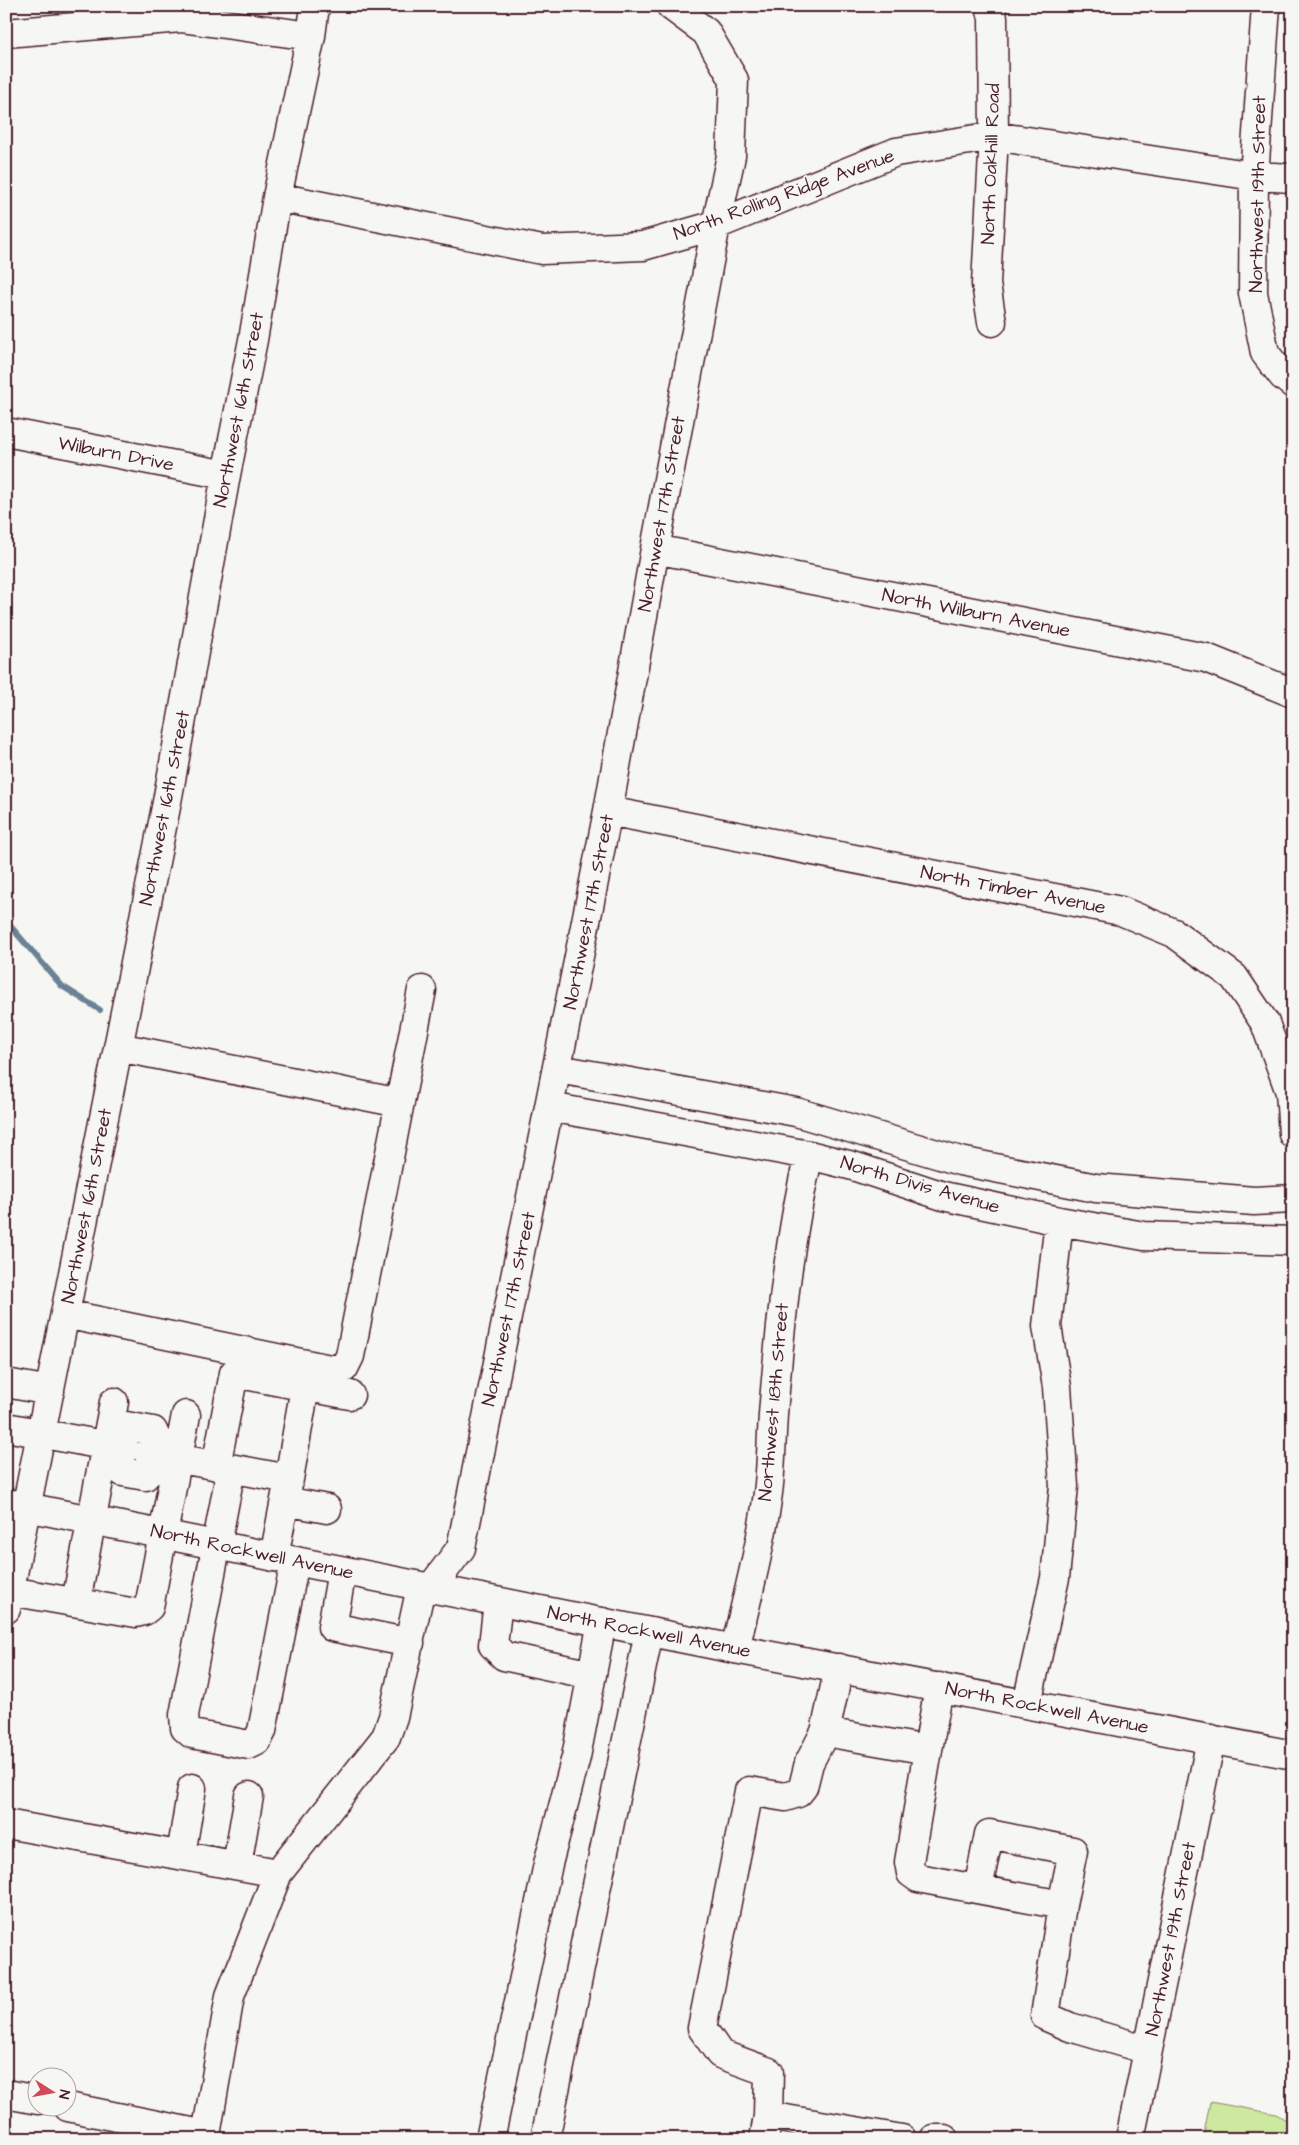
<svg xmlns="http://www.w3.org/2000/svg" width="1299" height="2145" viewBox="0 0 1299 2145" font-family="'Architects Daughter',sans-serif">
  <style>
    .green { fill: #cde9a0; stroke: #8c8466 }
    .lines { fill: none; stroke-linecap: round; stroke-linejoin: round }
    .stream { stroke: #698296; stroke-width: 6 }
    .minor-casing { stroke: #4a1f2b; stroke-width: 31 }
    .major-casing { stroke: #4a1f2b; stroke-width: 31 }
    .minor { stroke: #f6f6f2; stroke-width: 28 }
    .major { stroke: #f6f6f2; stroke-width: 28 }
    .labels { text-anchor: middle; dominant-baseline: central; stroke-width: 4; stroke-linejoin: round; paint-order: stroke }
    .street-label { font-size: 19px; fill: #4a1f2b; stroke: #f6f6f2 }
  </style>
  <rect width="100%" height="100%" fill="#f6f6f2"/>
  <filter id="ink" filterUnits="userSpaceOnUse"><feTurbulence type="fractalNoise" baseFrequency=".02" numOctaves="2"/><feDisplacementMap in="SourceGraphic" scale="10" xChannelSelector="R" yChannelSelector="G"/><feConvolveMatrix kernelMatrix="1 2 1 2 8 2 1 2 1" color-interpolation-filters="sRGB"/></filter>
  <g filter="url(#ink)">
    <path class="green" d="M1210 2102 1276 2114 1293 2124V2139H1203Z"/>
    <g class="lines">
      <path class="stream" d="M6 921 62 986 100 1010"/>
      <g class="minor-casing">
        <path id="minor" d="M990 6 993 18 994 136 986 284 992 322
          M1266 6 1254 176 1253 293 1265 353 1283 376 1293 384
          M6 33 181 18 311 36
          M277 197 542 250 643 246 716 225 896 152 994 136 1254 176 1293 178
          M6 432 226 475
          M655 549 1206 658 1293 693
          M608 811 1121 911 1174 933 1234 977 1265 1023 1290 1092 1293 1134
          M118 1047 400 1103
          M558 1069 796 1112 960 1161 1096 1188 1254 1201 1293 1199
          M550 1107 809 1155 853 1166 943 1196 1059 1221 1144 1236 1293 1241
          M65 1314 330 1369 344 1368 350 1356 422 990
          M6 1383 50 1391
          M6 1427 125 1449
          M112 1447 126 1426 153 1431 164 1456
          M112 1447 123 1472 145 1476 164 1456
          M148 1453 289 1479 274 1557
          M216 1466 234 1373 350 1395
          M231 1469 184 1715 185 1728 192 1734 249 1745 257 1741 262 1731 295 1561
          M289 1479 305 1387
          M285 1501 327 1509
          M342 1571 332 1627 410 1643
          M430 1589 461 1548 608 811 655 549 716 225 731 156 734 80 706 32 671 6
          M10 1591 136 1613 144 1611 149 1607 186 1415
          M76 1602 114 1402
          M498 1602 493 1645 504 1656 592 1675
          M6 1609 167 802 226 475 253 340 277 197 311 36 315 6
          M735 1649C747 1598 761 1546 768 1493 772 1463 771 1433 774 1402 781 1319 789 1236 809 1155
          M1027 1703 1055 1578 1064 1486 1057 1387 1047 1326 1059 1221
          M825 1732 928 1750 939 1687
          M928 1750 909 1862 911 1873 918 1878 1062 1905 1045 2016 1070 2027 1148 2050
          M6 1824 278 1873
          M181 1855 192 1788
          M237 1865 249 1796
          M978 1889 989 1834 1073 1851 1062 1905
          M6 2094 38 2100
          M68 2107 206 2135 230 1996 278 1873 386 1737 393 1717 421 1587
          M768 2116 769 2072 720 2054 702 2028 749 1791 785 1797 798 1793 803 1787 809 1763 825 1732 839 1668
          M490 2139 548 1864 576 1757 602 1622
          M545 2139 649 1632
          M764 2139 768 2116 902 2139
          M934 2139H944
          M1130 2139 1211 1739"/>
      </g>
      <g class="major-casing">
        <path id="major" d="M6 1503 735 1649 1293 1755"/>
      </g>
      <use href="#minor" class="minor"/>
      <use href="#major" class="major"/>
    </g>
  </g>
  <g class="labels">
    <g class="street-label">
      <text transform="translate(991 164) rotate(-88)">North Oakhill Road</text>
      <text transform="translate(1258 194) rotate(-89)">Northwest 19th Street</text>
      <text transform="translate(784 195) rotate(-20)">North Rolling Ridge Avenue</text>
      <text transform="translate(239 410) rotate(-79)">Northwest 16th Street</text>
      <text transform="translate(116 454) rotate(11)">Wilburn Drive</text>
      <text transform="translate(662 514) rotate(-80)">Northwest 17th Street</text>
      <text transform="translate(976 613) rotate(11)">North Wilburn Avenue</text>
      <text transform="translate(165 808) rotate(-79)">Northwest 16th Street</text>
      <text transform="translate(1013 890) rotate(11)">North Timber Avenue</text>
      <text transform="translate(589 912) rotate(-79)">Northwest 17th Street</text>
      <text transform="translate(920 1185) rotate(16)">North Divis Avenue</text>
      <text transform="translate(87 1206) rotate(-79)">Northwest 16th Street</text>
      <text transform="translate(509 1309) rotate(-78)">Northwest 17th Street</text>
      <text transform="translate(774 1402) rotate(-85)">Northwest 18th Street</text>
      <text transform="translate(252 1552) rotate(12)">North Rockwell Avenue</text>
      <text transform="translate(649 1632) rotate(11)">North Rockwell Avenue</text>
      <text transform="translate(1047 1708) rotate(11)">North Rockwell Avenue</text>
      <text transform="translate(1171 1939) rotate(-79)">Northwest 19th Street</text>
    </g>
  </g>
  <rect width="1299" height="2145" fill="none" stroke="#f6f6f2" stroke-width="25"/>
  <rect x="12" y="12" width="1274" height="2120" fill="none" stroke="#4a1f2b" stroke-width="2" filter="url(#ink)"/>
  <g transform="translate(52 2092) rotate(101)"><circle r="24" fill="#f6f6f2" stroke="#b1a0a2"/>
  <path d="M0-4L9 19L0 12L-9 19Z" fill="#d1495b"/>
  <text y="-8" font-size="14" font-weight="bold" text-anchor="middle" fill="#4a1f2b">N</text>
  </g>
</svg>
